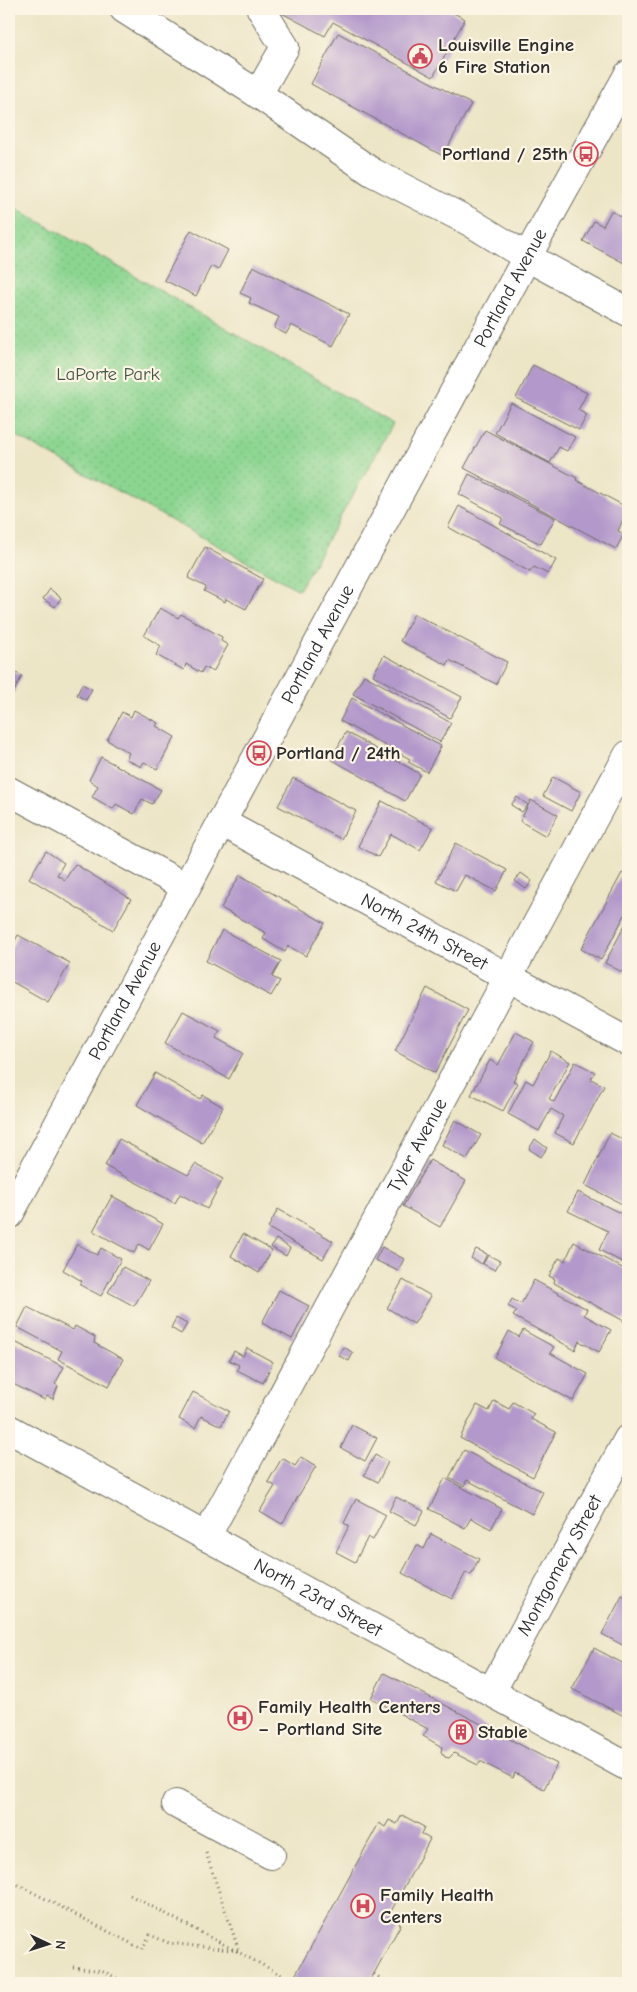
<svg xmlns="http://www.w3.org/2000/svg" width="637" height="1992" viewBox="0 0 637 1992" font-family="'Comic Neue',sans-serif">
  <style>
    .green { fill: url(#green-dots); stroke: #5c805e }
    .building { fill: #b399cb }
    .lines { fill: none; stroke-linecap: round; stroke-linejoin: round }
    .minor-casing { stroke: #6f6c61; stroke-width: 30 }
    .path { stroke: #6f6c61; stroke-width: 3; stroke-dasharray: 1 4; stroke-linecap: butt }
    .minor { stroke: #fff; stroke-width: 28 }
    .labels { text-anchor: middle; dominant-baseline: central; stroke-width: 4.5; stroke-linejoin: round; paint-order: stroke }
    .poi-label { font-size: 19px; font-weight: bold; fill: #2b2b2b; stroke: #fcf5e5; text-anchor: start }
    .street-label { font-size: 19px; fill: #2b2b2b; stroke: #fcf5e5 }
    .park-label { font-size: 19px; fill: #435644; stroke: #fcf5e5 }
  </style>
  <defs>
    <pattern id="green-dots" width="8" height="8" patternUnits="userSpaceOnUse" patternTransform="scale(1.25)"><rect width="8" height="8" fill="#8cd591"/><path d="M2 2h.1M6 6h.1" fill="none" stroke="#79b77d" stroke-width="1.8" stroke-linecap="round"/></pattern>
  </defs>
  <rect width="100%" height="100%" fill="#fcf5e5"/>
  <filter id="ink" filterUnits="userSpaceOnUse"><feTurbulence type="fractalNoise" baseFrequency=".02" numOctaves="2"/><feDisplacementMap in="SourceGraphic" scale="10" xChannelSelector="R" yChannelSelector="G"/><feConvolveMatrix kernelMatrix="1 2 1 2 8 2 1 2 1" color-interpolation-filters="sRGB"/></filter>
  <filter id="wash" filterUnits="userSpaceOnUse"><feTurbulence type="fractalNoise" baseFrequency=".0096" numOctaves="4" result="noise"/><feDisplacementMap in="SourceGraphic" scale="20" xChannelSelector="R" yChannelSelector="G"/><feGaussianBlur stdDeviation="1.12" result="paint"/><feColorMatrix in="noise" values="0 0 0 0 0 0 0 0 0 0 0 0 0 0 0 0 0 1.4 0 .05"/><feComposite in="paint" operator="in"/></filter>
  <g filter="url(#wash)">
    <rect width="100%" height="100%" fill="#ece5c6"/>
    <path class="green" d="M9 204 393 424 299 590 9 432Z"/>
    <g id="blocks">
      <path class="building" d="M280 9H446L465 19 433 77 333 22 325 36 278 11Z
        M338 33 471 104 443 156 311 84Z
        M611 211 628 220V265L583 241 594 221 603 226Z
        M191 230 228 250 218 270 211 266 196 296 164 280Z
        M253 266 349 314 333 346 291 325 286 334 274 328 279 317 249 303 251 298 240 293Z
        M533 365 587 393 578 410 587 415 579 430 516 398Z
        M511 403 575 437 567 451 559 447 550 463 495 433Z
        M485 430 577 478 576 480 628 508 618 531 624 534 616 549 464 468Z
        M469 474 555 518 541 544 500 524 503 518 459 494Z
        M459 506 556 560 548 574 534 567 530 572 448 527Z
        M205 547 263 579 246 609 226 599 225 602 204 591 206 587 188 578Z
        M50 589 61 598 55 607 43 599Z
        M160 608 178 618 181 614 222 637 221 641 228 645 213 672 204 667 201 673 186 664 184 670 156 655 161 646 144 636Z
        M414 614 507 662 496 684 449 660 447 665 400 641Z
        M384 655 462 697 450 718 373 675Z
        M9 669 22 676 9 701Z
        M364 675 451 723 440 742 353 694Z
        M82 684 92 689 86 700 77 695Z
        M352 698 441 746 427 772 408 762 410 759 340 721Z
        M134 710 158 723 156 726 175 737 157 769 144 762 141 767 126 759 129 753 107 740 122 712 131 717Z
        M346 732 420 774 405 801 331 759Z
        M101 757 161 790 152 804 142 799 134 814 116 804 113 809 92 797 98 786 89 780Z
        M553 777 581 792 571 811 543 796Z
        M293 778 356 811 341 839 278 806Z
        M517 797 528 805 522 812 511 805Z
        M531 800 558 815 546 836 520 821Z
        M382 801 433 828 420 850 391 834 378 857 358 846Z
        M456 843 507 870 496 891 465 875 456 891 436 881Z
        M46 851 64 863 57 875 65 880 75 864 131 899 113 930 29 878Z
        M521 873 532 881 526 889 515 881Z
        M622 873 628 876V909L601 960 581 949Z
        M240 875 325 923 306 956 288 946 285 952 263 939 266 933 221 908Z
        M628 919V966L624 973 605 963Z
        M222 930 281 961 272 977 280 981 271 996 206 961Z
        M18 935 70 963 48 1002 9 980V952Z
        M427 988 468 1010 435 1073 395 1051Z
        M183 1011 220 1031 216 1038 243 1053 229 1079 165 1043Z
        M516 1032 534 1042 513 1081 518 1083 503 1111 471 1095 490 1060 498 1065Z
        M551 1051 570 1062 549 1099 554 1102 575 1062 595 1072 591 1079 604 1086 574 1143 555 1133 563 1116 551 1109 539 1131 508 1114 526 1080 533 1084Z
        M155 1073 200 1099 203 1095 223 1107 202 1143 137 1105Z
        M455 1120 481 1135 467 1159 442 1145Z
        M610 1133 628 1142V1207L585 1185Z
        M119 1139 188 1175 195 1164 223 1179 207 1209 180 1194 175 1203 105 1166Z
        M535 1139 547 1148 541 1157 529 1149Z
        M430 1160 466 1181 440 1227 403 1206Z
        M578 1192 628 1217V1265L599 1250 608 1231 568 1211Z
        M112 1196 163 1224 149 1250 139 1244 134 1253 93 1231Z
        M278 1209 333 1241 323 1259 268 1228Z
        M243 1234 272 1250 259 1273 231 1256Z
        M276 1239 290 1248 286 1256 271 1247Z
        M574 1242 628 1271V1314L624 1321 554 1283 555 1279 549 1276 559 1258 565 1261Z
        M77 1244 97 1255 101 1248 121 1259 101 1296 80 1285 82 1281 63 1270Z
        M382 1247 404 1259 398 1271 375 1260Z
        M476 1249 487 1254 482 1264 471 1258Z
        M488 1255 500 1261 495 1270 483 1264Z
        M123 1267 149 1281 134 1306 108 1292Z
        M403 1280 431 1296 414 1324 387 1308Z
        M534 1280 587 1309 584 1315 611 1330 599 1352 579 1341 575 1350 513 1316 517 1311 508 1306 512 1299 521 1304Z
        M279 1290 309 1306 292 1339 262 1323Z
        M27 1307 73 1330 75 1326 95 1337 94 1343 123 1359 109 1386 58 1359 62 1351 17 1327Z
        M176 1318 187 1324 181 1334 171 1328Z
        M523 1330 554 1347 550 1353 588 1374 573 1401 495 1358 509 1331 519 1337Z
        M9 1339 64 1367 55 1384 58 1386 53 1399 47 1396 45 1400 9 1382Z
        M344 1347 353 1353 349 1361 339 1356Z
        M247 1348 273 1362 263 1383 237 1370 239 1365 229 1360 234 1351 243 1356Z
        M193 1392 229 1411 221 1426 201 1416 195 1428 179 1419Z
        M494 1401 509 1409 513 1402 534 1414 531 1419 556 1432 533 1477 460 1438 477 1405 489 1411Z
        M352 1425 377 1438 365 1461 341 1448Z
        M464 1450 543 1492 532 1514 467 1480 464 1486 449 1478Z
        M375 1455 388 1462 378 1482 364 1475Z
        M301 1457 316 1466 282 1524 260 1511 275 1486 268 1482 282 1458 295 1466Z
        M445 1478 502 1509 491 1529 471 1518 465 1528 429 1509Z
        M396 1497 424 1511 416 1525 389 1511Z
        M356 1499 386 1515 373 1540 368 1537 355 1562 336 1552 349 1526 344 1523Z
        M431 1534 479 1559 471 1575 466 1572 452 1599 402 1573 417 1545 424 1549Z
        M622 1596 628 1599V1648L602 1634Z
        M594 1648 628 1666V1718L572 1689Z
        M384 1673 557 1764 544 1789 515 1773 513 1778 480 1761 478 1765 454 1753 449 1758 445 1757 441 1752 442 1747 423 1736 428 1729 371 1698Z
        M402 1815 424 1827 421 1834 430 1839 388 1917 401 1924 371 1979 378 1983H291L379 1823 385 1827 389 1820 397 1824Z"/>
    </g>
  </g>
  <g filter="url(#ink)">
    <use href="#blocks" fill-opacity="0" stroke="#6f6c61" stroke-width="1"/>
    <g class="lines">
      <g class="minor-casing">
        <g id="minor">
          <path d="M124 9 258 94 372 172 470 222 527 257 628 312"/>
          <path d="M258 94 285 47 261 9"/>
          <path d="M9 791 186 887"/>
          <path id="s1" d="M221 822 628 1042"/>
          <path id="s2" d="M9 1215 527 257 628 75"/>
          <path id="s3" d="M9 1429 628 1767"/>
          <path id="s4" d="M206 1537 628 755"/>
          <path id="s5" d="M491 1692 628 1439"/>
          <path d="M176 1804 271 1855"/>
        </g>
      </g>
      <path class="path" d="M206 1853 239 1951
        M9 1880 142 1949 150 1935 169 1943 239 1951
        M130 1895 293 1981
        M73 1967 103 1971 126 1983
        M374 1974 387 1983"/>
      <use href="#minor" class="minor"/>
    </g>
  </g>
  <defs>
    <g id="civic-ring" transform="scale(1.25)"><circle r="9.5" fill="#fcf5e5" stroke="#d1495b" stroke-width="1.5"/><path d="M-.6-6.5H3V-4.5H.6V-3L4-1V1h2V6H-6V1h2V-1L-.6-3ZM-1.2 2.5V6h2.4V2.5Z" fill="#d1495b"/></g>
    <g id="bus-ring" transform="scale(1.25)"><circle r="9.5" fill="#fcf5e5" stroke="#d1495b" stroke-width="1.5"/><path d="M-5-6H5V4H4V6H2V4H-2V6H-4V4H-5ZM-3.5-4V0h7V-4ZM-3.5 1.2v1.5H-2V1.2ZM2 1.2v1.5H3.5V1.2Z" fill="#d1495b"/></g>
    <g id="hospital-ring" transform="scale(1.25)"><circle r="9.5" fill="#fcf5e5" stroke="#d1495b" stroke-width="1.5"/><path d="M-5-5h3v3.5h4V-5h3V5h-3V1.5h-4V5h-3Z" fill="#d1495b"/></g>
    <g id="building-ring" transform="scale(1.25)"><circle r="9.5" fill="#fcf5e5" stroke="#d1495b" stroke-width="1.5"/><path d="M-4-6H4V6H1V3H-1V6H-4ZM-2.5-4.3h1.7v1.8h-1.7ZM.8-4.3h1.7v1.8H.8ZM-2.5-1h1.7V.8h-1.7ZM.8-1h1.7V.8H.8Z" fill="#d1495b"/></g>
  </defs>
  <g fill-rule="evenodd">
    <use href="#civic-ring" x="420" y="56"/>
    <use href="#bus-ring" x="586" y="154"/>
    <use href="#bus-ring" x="259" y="753"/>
    <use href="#hospital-ring" x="240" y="1718"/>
    <use href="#building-ring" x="461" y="1732"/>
    <use href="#hospital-ring" x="363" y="1906"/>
  </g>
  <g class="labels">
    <g class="poi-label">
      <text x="438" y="45">Louisville Engine<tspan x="438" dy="22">6 Fire Station</tspan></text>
      <text x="568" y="154" text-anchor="end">Portland / 25th</text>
      <text x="276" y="753">Portland / 24th</text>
      <text x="258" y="1707">Family Health Centers<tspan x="258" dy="22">– Portland Site</tspan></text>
      <text x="478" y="1732">Stable</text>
      <text x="380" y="1895">Family Health<tspan x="380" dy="22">Centers</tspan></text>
    </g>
    <g class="street-label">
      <text stroke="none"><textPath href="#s2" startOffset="1054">Portland Avenue</textPath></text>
      <text stroke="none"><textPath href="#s2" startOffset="649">Portland Avenue</textPath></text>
      <text stroke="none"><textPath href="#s1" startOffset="231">North 24th Street</textPath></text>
      <text stroke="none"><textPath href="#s2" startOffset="244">Portland Avenue</textPath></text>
      <text stroke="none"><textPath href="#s4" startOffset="445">Tyler Avenue</textPath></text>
      <text stroke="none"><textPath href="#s5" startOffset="144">Montgomery Street</textPath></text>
      <text stroke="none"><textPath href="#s3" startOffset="352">North 23rd Street</textPath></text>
    </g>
    <g class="park-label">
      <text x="108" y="374">LaPorte Park</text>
    </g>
  </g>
  <rect width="637" height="1992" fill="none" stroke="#fcf5e5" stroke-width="30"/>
  <g transform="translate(48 1944) rotate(94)" stroke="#fcf5e5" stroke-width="4" paint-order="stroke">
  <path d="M0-4L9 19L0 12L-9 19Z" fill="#2b2b2b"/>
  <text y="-8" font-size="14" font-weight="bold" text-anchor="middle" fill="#2b2b2b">N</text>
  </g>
</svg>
